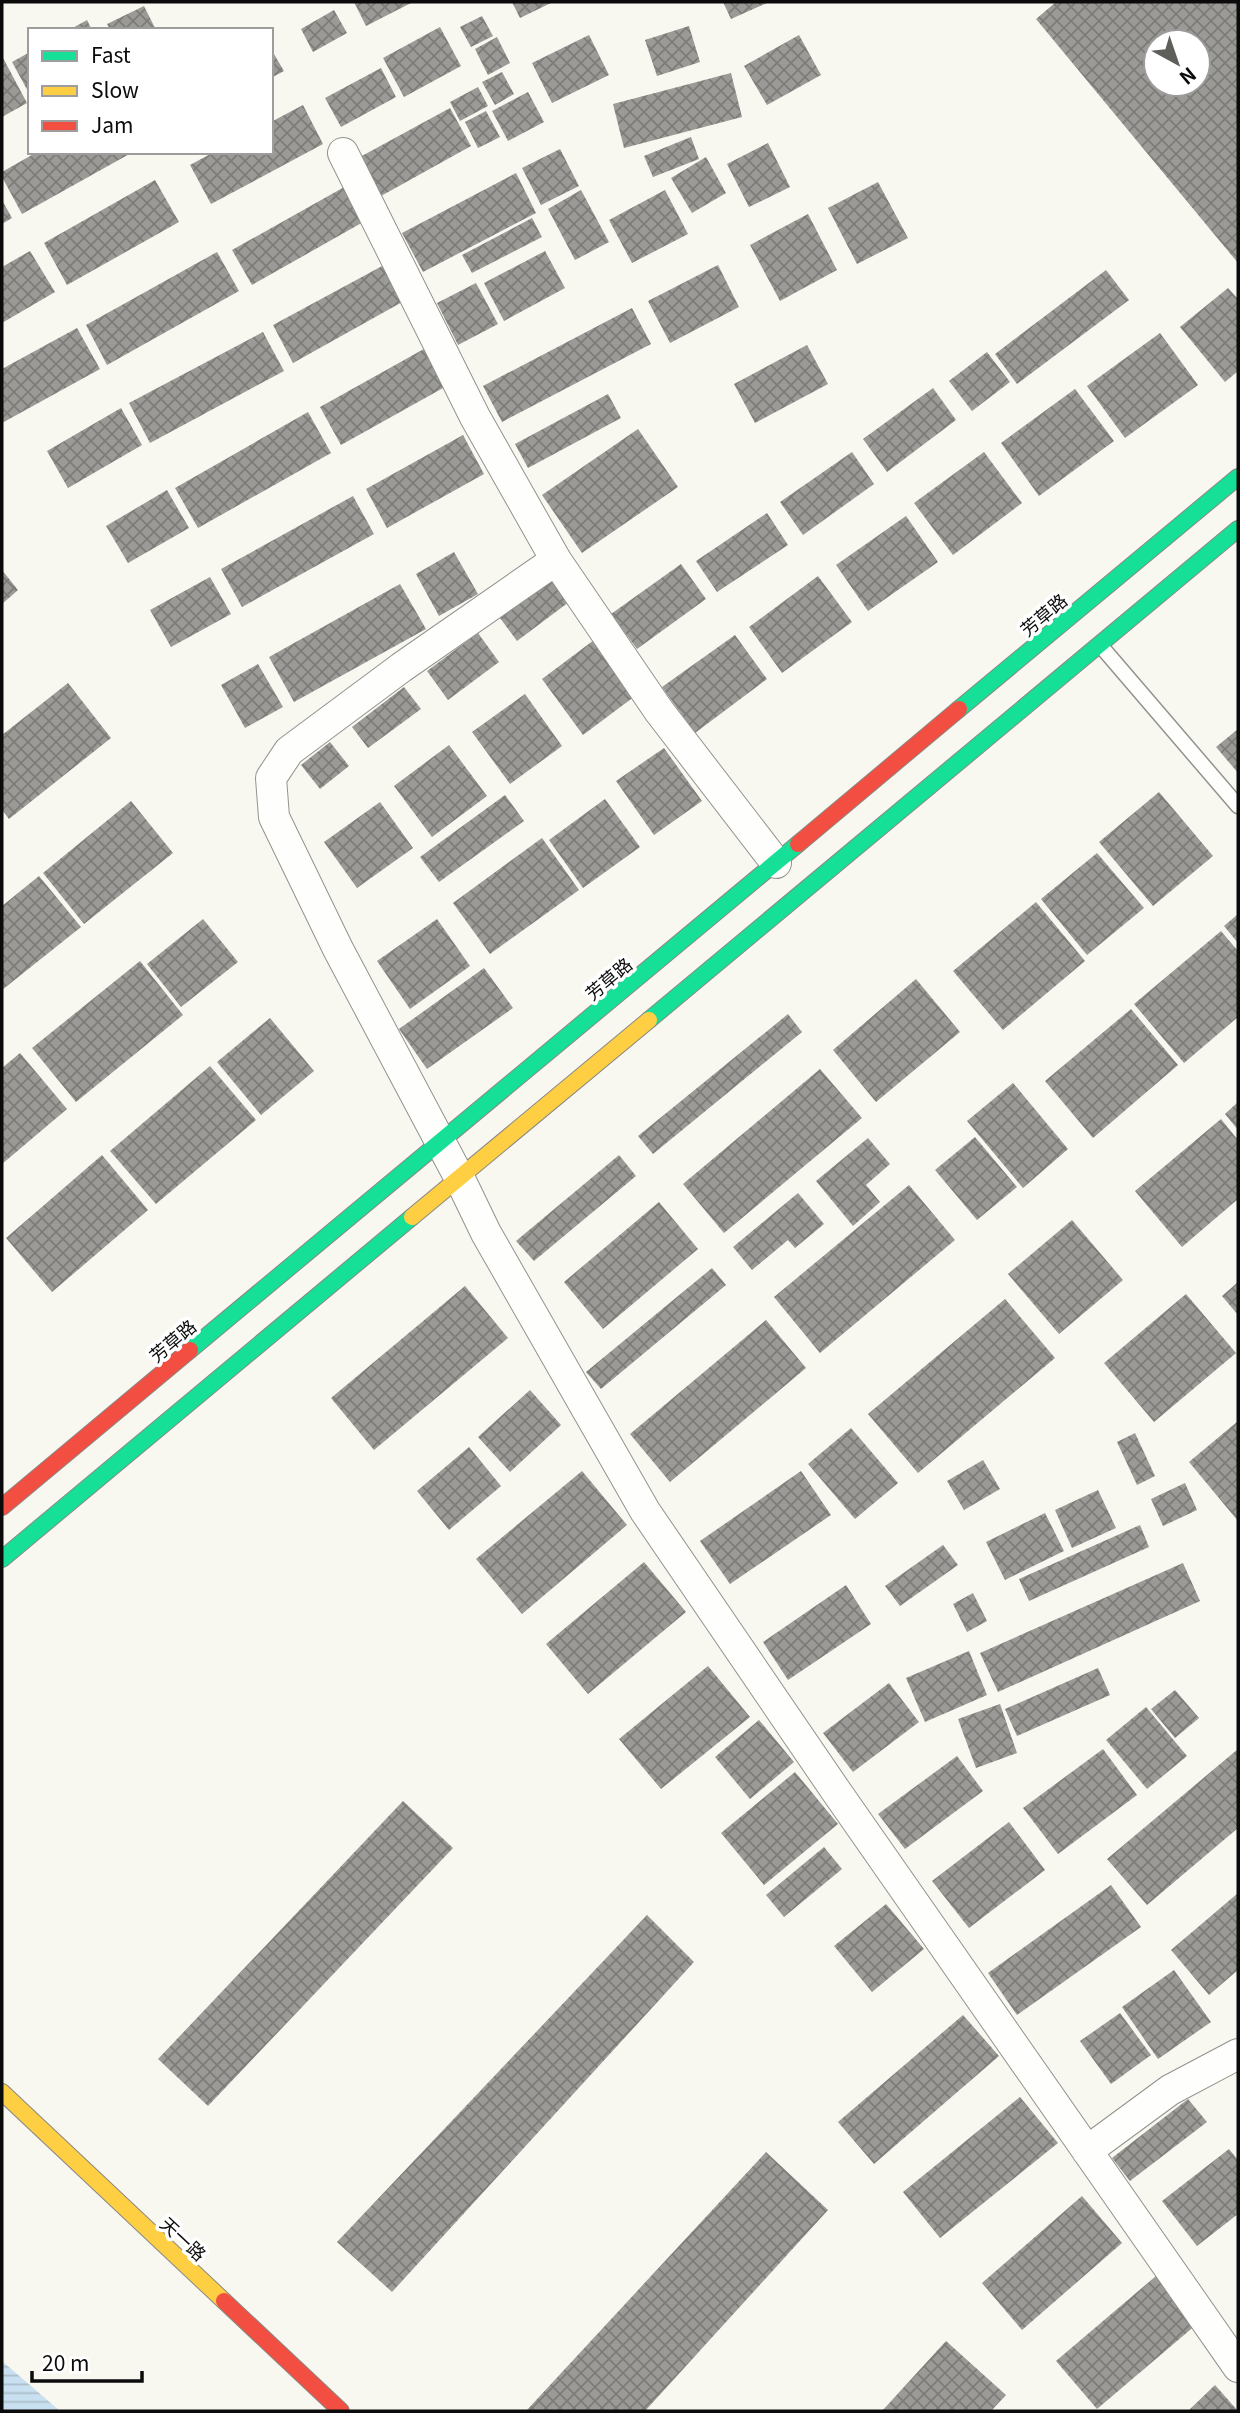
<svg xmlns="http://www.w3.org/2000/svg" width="1240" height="2413" viewBox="0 0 1240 2413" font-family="Georgia,'Noto Sans SC',serif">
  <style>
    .water { fill: url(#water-rules) }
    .building { fill: url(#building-cross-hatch); fill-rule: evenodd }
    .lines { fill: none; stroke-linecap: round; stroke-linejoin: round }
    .lane-casing { stroke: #92928e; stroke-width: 17 }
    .street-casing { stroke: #92928e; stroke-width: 32 }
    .fast-casing { stroke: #898885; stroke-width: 18 }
    .slow-casing { stroke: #898885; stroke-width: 18 }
    .jam-casing { stroke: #898885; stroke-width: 18 }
    .lane { stroke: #fefefd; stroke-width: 14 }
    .street { stroke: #fefefd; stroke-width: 30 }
    .fast { stroke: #16e098; stroke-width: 16 }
    .slow { stroke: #ffcf43; stroke-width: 16 }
    .jam { stroke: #f24e42; stroke-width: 16 }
    .labels { text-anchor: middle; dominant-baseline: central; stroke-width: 7; stroke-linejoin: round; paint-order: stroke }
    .street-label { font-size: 18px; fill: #0b0b0b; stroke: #fff }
  </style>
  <defs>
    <pattern id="water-rules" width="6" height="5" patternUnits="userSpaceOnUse" patternTransform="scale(1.75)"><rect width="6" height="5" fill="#c9e0f0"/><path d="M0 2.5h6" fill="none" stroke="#abbfcc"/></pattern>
    <pattern id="building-cross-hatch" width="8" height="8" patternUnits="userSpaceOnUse" patternTransform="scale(1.75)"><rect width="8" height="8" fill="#9c9a96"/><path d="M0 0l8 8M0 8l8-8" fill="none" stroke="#7d7c79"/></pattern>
  </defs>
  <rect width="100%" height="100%" fill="#f9f8f0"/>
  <path class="water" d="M2 2361 60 2411H2Z"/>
  <path class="building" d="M354 2H413L366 26Z
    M512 2H553L520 18Z
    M723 2H769L731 19Z
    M1056 2H1238V263L1036 19ZM1156 42H1198V84H1156Z
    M144 6 156 30H110L107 24Z
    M334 10 347 33 313 52 301 29Z
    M482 16 493 36 471 47 460 27Z
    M87 20 92 30H69Z
    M689 26 700 62 657 76 645 40Z
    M440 27 461 66 404 97 383 58Z
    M589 35 609 75 552 103 532 63Z
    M799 35 821 75 767 105 744 66Z
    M497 37 510 63 488 75 475 49Z
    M271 49 284 71 271 78Z
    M30 52V95L12 62Z
    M2 56 27 103 2 117Z
    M381 68 396 97 341 127 325 98Z
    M502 72 514 94 495 105 482 82Z
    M731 73 742 117 624 148 613 104Z
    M478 87 488 106 460 121 450 102Z
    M528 92 544 122 508 141 492 111Z
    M303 105 323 144 211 204 190 165 214 152H271V122Z
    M450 108 471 146 381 196 360 157Z
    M486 111 500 137 478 148 465 122Z
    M691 137 699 159 653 177 644 156Z
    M768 143 790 187 749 207 727 164Z
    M560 149 579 186 541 205 522 168Z
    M37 152H133L22 214 2 177V172Z
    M706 157 726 193 692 213 671 178Z
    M516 173 536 213 423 272 402 233Z
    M155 180 179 222 67 285 44 243Z
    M878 182 908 238 857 264 828 208Z
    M346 186 365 221 252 285 232 250Z
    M581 190 609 242 575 260 548 209Z
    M665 190 688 234 632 263 609 220Z
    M2 200 12 218 2 224Z
    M808 214 837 270 780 301 750 245Z
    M532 218 542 237 472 273 462 255Z
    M30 251 55 292 2 323V267Z
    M545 251 565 288 504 321 484 283Z
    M217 252 239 291 107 365 86 325Z
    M384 265 404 301 293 363 273 325Z
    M718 265 739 307 670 343 648 301Z
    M1106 270 1129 300 1017 384 995 354Z
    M476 283 498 324 458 345 437 303Z
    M1228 288 1238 299V371L1225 382 1180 327Z
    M632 308 651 344 502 422 483 386Z
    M77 328 100 369 2 423V369Z
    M263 332 284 371 150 443 129 403Z
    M1160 333 1198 385 1125 438 1087 386Z
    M431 345 452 383 341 445 320 407Z
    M807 345 828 384 755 423 734 384Z
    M987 352 1010 382 972 411 949 381Z
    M933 388 956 420 887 472 863 439Z
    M1075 389 1114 441 1039 496 1001 443Z
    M608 394 621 418 528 468 515 444Z
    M121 408 142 445 68 488 47 451Z
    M308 412 331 453 198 528 175 488Z
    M638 429 678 487 582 553 542 495Z
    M463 435 484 474 387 528 366 489Z
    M852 452 874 484 803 535 780 502Z
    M984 452 1022 503 953 555 914 503Z
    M167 490 189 528 128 563 106 526Z
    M353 496 374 534 242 607 221 569Z
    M767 513 788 545 717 592 696 561Z
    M906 516 938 562 868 611 836 565Z
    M454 552 478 594 439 616 416 574Z
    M681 564 706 599 637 649 611 614Z
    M2 570 18 590 2 604Z
    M818 576 852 622 782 673 749 627Z
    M210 577 231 614 171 647 150 610Z
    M552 579 569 602 517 641 500 618Z
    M400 584 426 629 294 702 269 657Z
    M478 633 499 662 448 700 427 671Z
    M735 635 767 679 695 733 662 687Z
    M594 640 635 696 583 735 542 679Z
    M258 664 283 707 245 728 221 685Z
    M68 683 111 738 9 819 2 810V735Z
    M404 687 421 709 368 748 352 727Z
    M525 694 562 746 510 784 472 732Z
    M1238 729V773L1216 747Z
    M330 742 349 766 320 789 301 765Z
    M449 745 487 796 432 837 394 786Z
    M664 748 702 801 654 835 616 781Z
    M1159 792 1213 856 1153 906 1099 842Z
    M505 795 524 821 439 882 420 857Z
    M605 799 640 847 583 888 549 840Z
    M131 801 173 853 84 924 43 873Z
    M380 802 413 848 357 888 324 842Z
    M542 838 579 890 490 954 453 903Z
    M1097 853 1144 908 1087 955 1041 899Z
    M39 876 81 927 2 990V906Z
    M1036 902 1085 961 1003 1030 953 971Z
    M1238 914V943L1224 926Z
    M203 919 238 962 181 1007 147 964Z
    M437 919 470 966 410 1009 377 961Z
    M1221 931 1238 951V1017L1184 1063 1134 1004Z
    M140 961 183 1015 76 1102 32 1048Z
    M484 968 513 1008 427 1069 399 1029Z
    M916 979 960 1032 876 1102 833 1050Z
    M1131 1009 1178 1065 1093 1138 1045 1081Z
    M788 1014 802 1032 653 1154 638 1136Z
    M270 1018 314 1071 261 1115 217 1062Z
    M20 1053 67 1109 2 1164V1068Z
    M210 1066 256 1120 156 1204 110 1151Z
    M820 1069 862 1118 724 1233 683 1184Z
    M1013 1083 1068 1149 1023 1188 967 1121Z
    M1238 1102V1130L1225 1114Z
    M1221 1119 1238 1140V1199L1182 1247 1135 1191Z
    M975 1137 1017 1187 977 1220 935 1170Z
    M868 1138 890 1164 866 1185 880 1202 853 1226 816 1181Z
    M102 1155 148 1210 52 1292 6 1238Z
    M619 1155 636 1176 534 1261 516 1241Z
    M909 1185 955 1240 820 1353 774 1297Z
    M798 1193 824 1224 795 1248 788 1240 752 1270 733 1247Z
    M659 1202 698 1249 603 1329 564 1282Z
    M1072 1220 1123 1280 1059 1334 1008 1274Z
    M712 1268 726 1285 601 1389 586 1372Z
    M1238 1282V1315L1222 1296Z
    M465 1286 508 1338 374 1450 331 1398Z
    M1186 1294 1236 1353 1154 1422 1104 1363Z
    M1005 1299 1055 1358 918 1473 868 1414Z
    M766 1320 806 1368 670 1482 630 1434Z
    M530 1390 561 1425 510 1472 478 1437Z
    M1238 1421V1521L1189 1462Z
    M851 1428 898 1483 855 1519 808 1464Z
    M1135 1433 1155 1476 1137 1485 1117 1442Z
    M469 1447 501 1486 449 1530 417 1491Z
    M983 1460 1000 1489 964 1510 947 1481Z
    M582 1471 627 1525 522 1614 476 1559Z
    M801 1471 831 1515 730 1584 700 1541Z
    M1185 1483 1197 1510 1163 1526 1151 1499Z
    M1098 1490 1116 1528 1072 1548 1055 1510Z
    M1045 1513 1064 1551 1005 1580 986 1542Z
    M1140 1525 1149 1547 1029 1601 1019 1579Z
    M943 1545 958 1565 900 1606 885 1586Z
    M644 1562 686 1612 588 1694 546 1644Z
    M1183 1563 1200 1601 998 1692 980 1653Z
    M846 1585 871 1624 788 1680 763 1642Z
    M973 1593 987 1621 967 1632 953 1604Z
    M969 1651 987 1695 925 1722 906 1678Z
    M708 1666 750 1717 661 1789 619 1739Z
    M1098 1668 1110 1695 1017 1736 1005 1709Z
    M889 1683 919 1722 853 1772 823 1733Z
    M1175 1690 1199 1718 1175 1738 1151 1709Z
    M1000 1704 1017 1753 976 1768 958 1719Z
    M1146 1707 1187 1756 1147 1789 1106 1740Z
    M759 1720 794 1762 750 1799 715 1757Z
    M1103 1749 1137 1795 1058 1854 1023 1808Z
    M1238 1749V1828L1147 1905 1107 1859Z
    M957 1756 983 1791 905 1849 878 1814Z
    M795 1772 838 1824 764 1885 721 1833Z
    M403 1801 453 1848 208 2106 158 2059Z
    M1009 1822 1045 1870 969 1928 932 1881Z
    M824 1847 842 1869 784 1917 766 1895Z
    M1111 1885 1141 1927 1017 2015 988 1973Z
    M1238 1893V1970L1209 1995 1171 1950Z
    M886 1904 924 1949 872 1992 834 1946Z
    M647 1915 694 1962 392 2292 337 2242Z
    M1174 1970 1211 2022 1158 2059 1122 2007Z
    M1120 2013 1151 2055 1111 2084 1080 2041Z
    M963 2015 999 2056 874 2164 838 2122Z
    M1020 2097 1058 2143 940 2238 903 2192Z
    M1188 2099 1207 2122 1130 2181 1112 2158Z
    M1229 2149 1238 2160V2214L1197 2246 1162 2201Z
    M766 2152 828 2210 645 2411H526Z
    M1082 2196 1122 2243 1022 2330 982 2283Z
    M1156 2276 1197 2324 1097 2409 1056 2361Z
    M946 2341 1006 2395 991 2411H882Z
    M1215 2385 1238 2411H1188Z"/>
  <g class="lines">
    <g class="lane-casing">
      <path id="lane" d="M1100 645 1238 806"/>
    </g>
    <g class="street-casing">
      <path id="street" d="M343 153 475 417 556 560 402 667 289 751 271 778 274 817 338 949 459 1177 486 1233 645 1511 836 1791 1238 2367
        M556 560 659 711 776 863
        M1087 2151 1170 2090 1238 2054"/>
    </g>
    <g class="fast-casing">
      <path id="fast" d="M959 709 1238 477
        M649 1020 1238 529
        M190 1350 798 844
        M2 1559 412 1217"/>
    </g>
    <g class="slow-casing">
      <path id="slow" d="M412 1217 649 1020
        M2 2092 224 2301"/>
    </g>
    <g class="jam-casing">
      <path id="jam" d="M798 844 959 709
        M2 1507 190 1350
        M224 2301 341 2411"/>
    </g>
    <use href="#lane" class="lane"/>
    <use href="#street" class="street"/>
    <use href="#fast" class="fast"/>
    <use href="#slow" class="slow"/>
    <use href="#jam" class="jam"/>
  </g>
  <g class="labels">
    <g class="street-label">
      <text transform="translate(1043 614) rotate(-40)">芳草路</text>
      <text transform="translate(608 978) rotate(-40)">芳草路</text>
      <text transform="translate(172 1340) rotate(-40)">芳草路</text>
      <text transform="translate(184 2238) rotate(43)">天一路</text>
    </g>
  </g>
  <rect width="1240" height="2413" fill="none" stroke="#0b0b0b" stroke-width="7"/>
  <rect x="28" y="28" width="245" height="126" fill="#ffffff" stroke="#9d9d9d" stroke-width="2"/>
  <rect x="42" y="51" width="35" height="10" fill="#16e098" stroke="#9d9d9d" stroke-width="2"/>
  <text x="91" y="63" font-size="21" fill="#0b0b0b">Fast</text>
  <rect x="42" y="86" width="35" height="10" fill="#ffcf43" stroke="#9d9d9d" stroke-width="2"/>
  <text x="91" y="98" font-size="21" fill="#0b0b0b">Slow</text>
  <rect x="42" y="121" width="35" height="10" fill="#f24e42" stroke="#9d9d9d" stroke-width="2"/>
  <text x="91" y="133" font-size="21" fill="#0b0b0b">Jam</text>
  <g transform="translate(1177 63) rotate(140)"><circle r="33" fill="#ffffff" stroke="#9d9d9d" stroke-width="2"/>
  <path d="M0-5L12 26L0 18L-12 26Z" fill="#5e5e5b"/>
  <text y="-10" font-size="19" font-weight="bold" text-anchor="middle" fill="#0b0b0b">N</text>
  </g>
  <path d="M32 2371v10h110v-10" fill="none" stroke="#0b0b0b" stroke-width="3.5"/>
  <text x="42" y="2371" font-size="21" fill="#0b0b0b" stroke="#ffffff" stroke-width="5" paint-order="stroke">20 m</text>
</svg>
